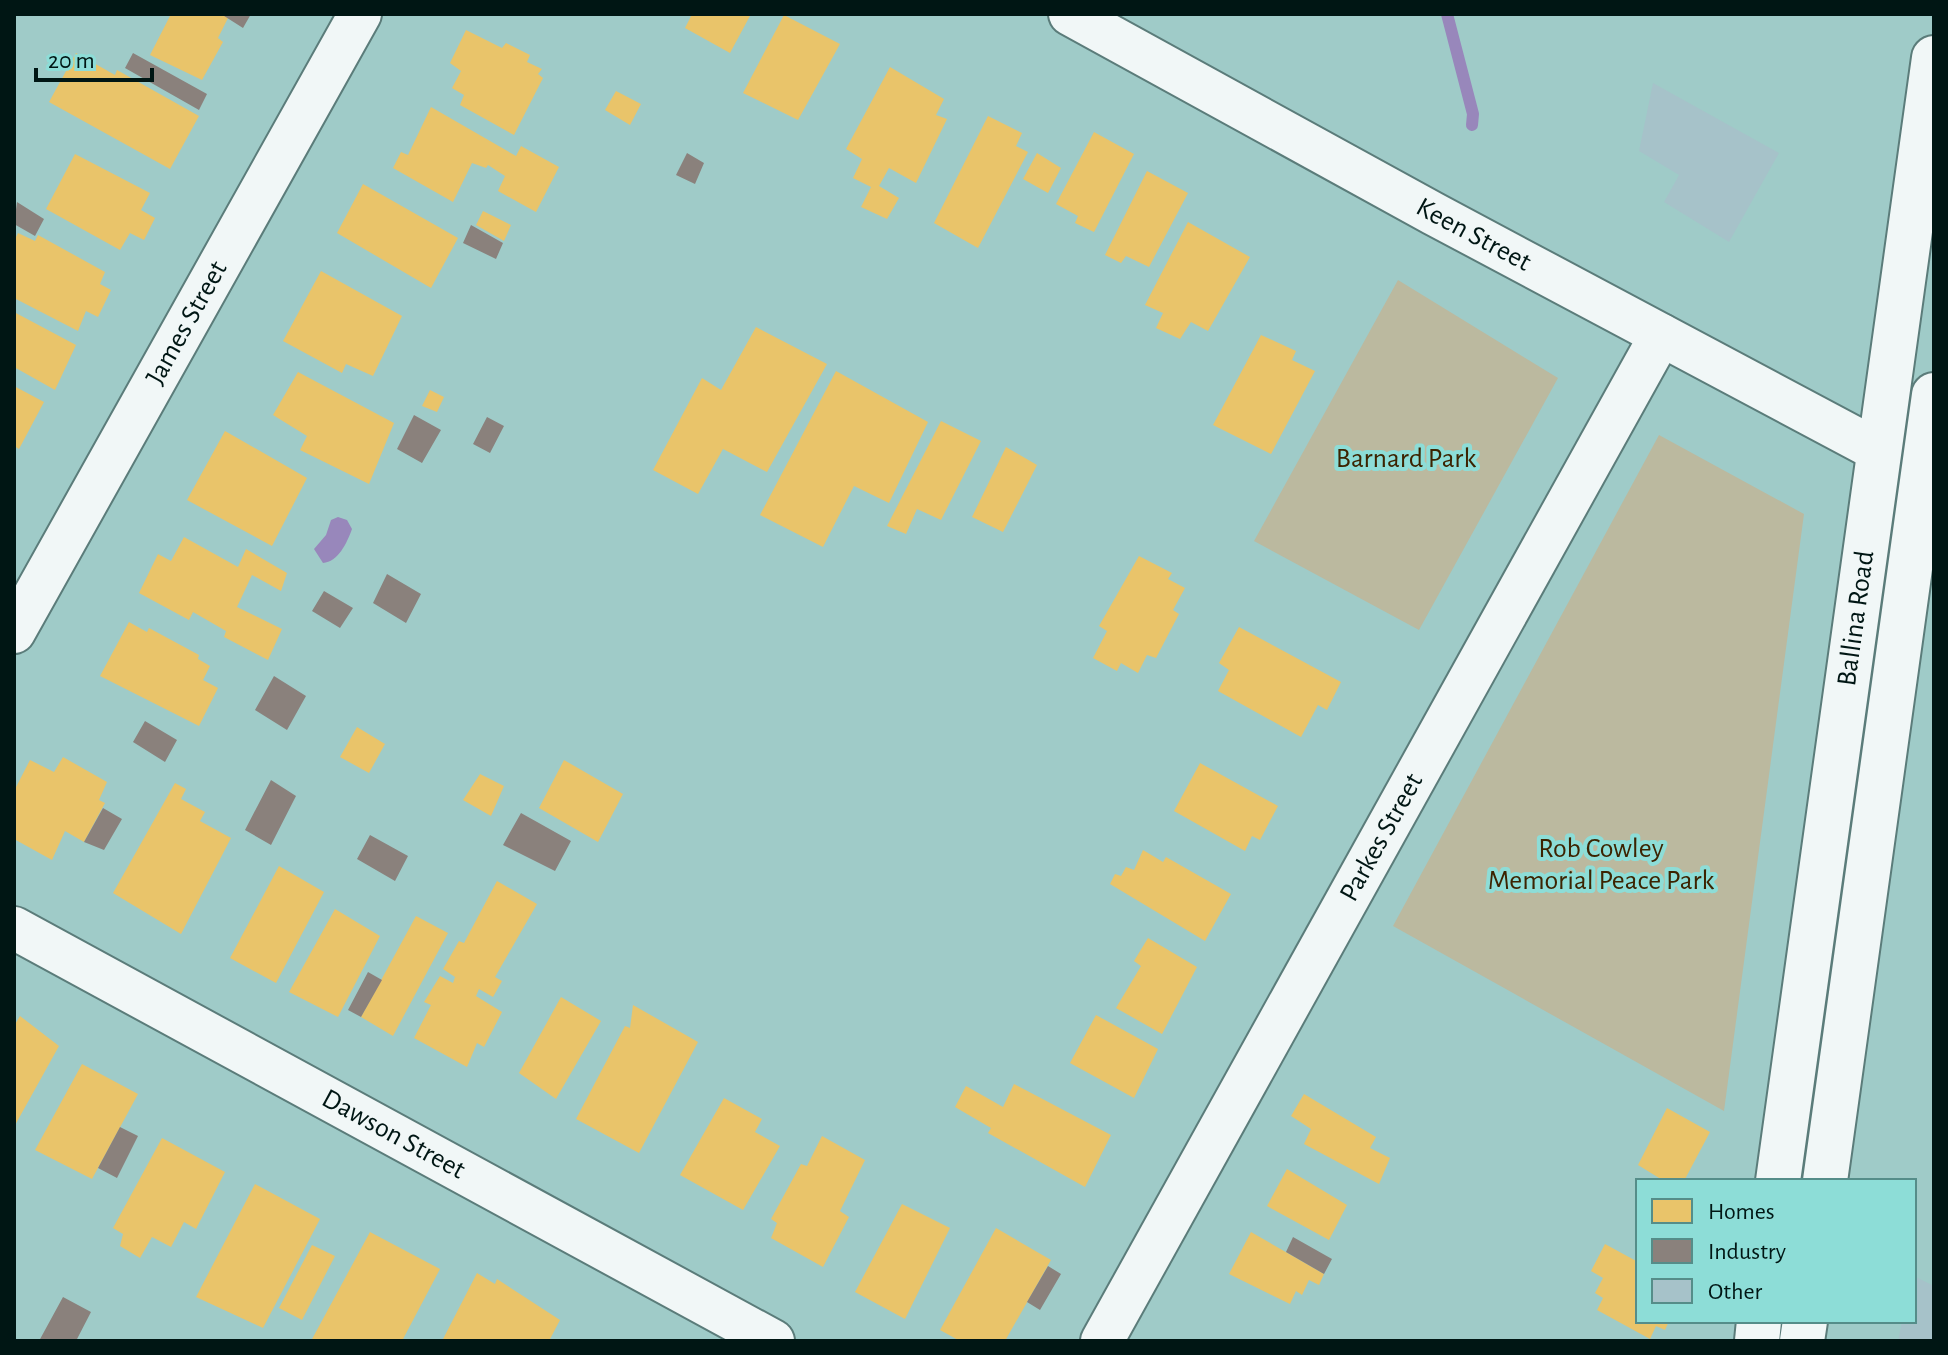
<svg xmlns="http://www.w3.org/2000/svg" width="1948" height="1355" viewBox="0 0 1948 1355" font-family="'Alegreya Sans',sans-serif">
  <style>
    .green { fill: #bbb99f }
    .water { fill: #9887bb }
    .homes { fill: #e9c46a }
    .industry { fill: #8a817c }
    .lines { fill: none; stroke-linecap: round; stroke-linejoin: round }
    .stream { stroke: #9887bb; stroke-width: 12 }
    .building { fill: #a6c2c9 }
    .minor-casing { stroke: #5b7c7a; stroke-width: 46 }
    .major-casing { stroke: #5b7c7a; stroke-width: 48 }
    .minor { stroke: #f1f7f7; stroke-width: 42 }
    .major { stroke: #f1f7f7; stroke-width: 44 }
    .labels { text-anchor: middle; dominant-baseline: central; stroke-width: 8; stroke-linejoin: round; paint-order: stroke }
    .street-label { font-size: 28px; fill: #001614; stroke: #8dddd7 }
    .park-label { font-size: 28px; fill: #3c2301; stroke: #8dddd7 }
  </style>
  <rect width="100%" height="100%" fill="#9fcbc8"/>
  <path class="green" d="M1398 280 1558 378 1419 630 1254 541Z
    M1659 435 1804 514 1724 1111 1393 926Z"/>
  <path class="water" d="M338 517 347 520 352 529C347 543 338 562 323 563L314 549 326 535 331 520Z"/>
  <path class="homes" d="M171 14H224L228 18 218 38 223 42 202 80 150 55Z
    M692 14H751L730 53 685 28Z
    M784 15 840 44 798 120 743 93Z
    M466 30 502 48 506 43 530 55 527 62 542 69 538 74 543 78 514 135 460 105 464 95 452 88 461 71 450 63Z
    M76 53 115 75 117 70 199 116 170 169 49 102Z
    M890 67 944 99 936 115 947 119 916 183 889 168 879 186 899 198 887 219 861 207 871 187 853 178 862 159 846 149Z
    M616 91 641 104 630 125 605 110Z
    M431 107 516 156 521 146 559 167 536 212 498 191 505 176 488 165 486 168 472 163 453 202 393 168 401 152 408 155Z
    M988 116 1022 133 1016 146 1028 152 978 248 934 223Z
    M1094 132 1134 154 1094 232 1075 223 1078 216 1056 204Z
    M1037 153 1061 168 1048 193 1023 179Z
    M75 154 150 193 141 210 155 218 144 240 130 233 120 250 46 209Z
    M1147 171 1188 193 1149 267 1126 256 1121 263 1105 255Z
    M363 184 458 238 431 288 337 233Z
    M483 211 511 225 504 241 476 225Z
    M1188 222 1250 257 1208 331 1191 322 1180 339 1156 328 1163 313 1145 305Z
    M18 233 35 241 38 235 105 272 100 284 111 290 98 317 86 311 78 331 16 299 14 241Z
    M321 271 402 316 373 376 346 364 342 373 283 341Z
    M14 312 76 345 55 390 14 367Z
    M756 327 827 364 767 472 723 449 698 494 653 470 702 378 721 390Z
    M1261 335 1296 351 1292 360 1315 371 1271 454 1213 425Z
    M836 371 928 422 889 503 854 486 823 547 760 515Z
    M298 372 394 423 369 484 300 450 307 436 273 415Z
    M14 386 44 402 19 449 14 446Z
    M430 390 444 397 437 412 422 406Z
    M941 421 981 441 941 520 917 509 906 534 887 526Z
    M225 431 307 478 272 546 187 500Z
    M1006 447 1037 465 1003 532 972 517Z
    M184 537 238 567 246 549 287 573 281 591 252 575 237 607 282 629 268 660 224 637 226 631 193 612 189 620 139 593 158 554 171 561Z
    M1139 556 1172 573 1168 579 1185 588 1173 610 1179 614 1156 658 1147 655 1138 673 1121 663 1117 671 1093 658 1107 631 1099 626Z
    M129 622 147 632 149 628 199 655 198 659 210 666 203 680 218 688 199 726 100 676Z
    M1239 627 1341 682 1327 710 1318 705 1301 737 1218 691 1229 670 1219 663Z
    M357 727 385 744 369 773 340 757Z
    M63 757 107 782 99 800 105 803 84 842 65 831 52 860 14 839V791L30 760 54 772Z
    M564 760 623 794 598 842 539 808Z
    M1200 763 1278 806 1260 840 1252 836 1245 851 1174 811Z
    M480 774 504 786 491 816 463 800Z
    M175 783 186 789 181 799 205 812 200 821 231 838 181 934 113 893Z
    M1143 850 1163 862 1166 857 1231 894 1205 941 1110 884 1115 874 1121 876 1126 867 1134 870Z
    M279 866 324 892 276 983 230 958Z
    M497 881 537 904 495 977 502 981 493 997 479 989 476 996 502 1012 484 1047 477 1043 467 1067 414 1038 431 1005 424 1002 440 976 453 983 455 977 443 969 459 941 464 943Z
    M335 909 380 936 338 1017 289 992Z
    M416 916 448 933 393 1036 361 1017Z
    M1148 938 1197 967 1162 1034 1116 1008 1141 966 1134 961Z
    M561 997 601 1021 556 1099 519 1073Z
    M633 1005 698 1042 639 1153 576 1119 625 1026 630 1028Z
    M1096 1015 1158 1049 1134 1098 1070 1063Z
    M20 1016 59 1046 14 1127V1026Z
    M82 1064 138 1094 92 1179 35 1150Z
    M1014 1084 1111 1135 1085 1187 988 1133 991 1128 955 1107 966 1086 1003 1107Z
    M1304 1094 1376 1137 1370 1148 1390 1158 1379 1184 1304 1144 1311 1129 1291 1116Z
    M724 1098 762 1119 755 1132 780 1146 743 1210 680 1175Z
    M1667 1108 1710 1132 1684 1181H1664L1638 1165Z
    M822 1136 865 1160 840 1211 849 1217 823 1267 771 1238 777 1223 771 1219 801 1164 807 1166Z
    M162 1138 225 1172 196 1229 184 1222 171 1247 152 1237 140 1258 120 1246 123 1234 113 1228Z
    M1287 1169 1347 1205 1329 1240 1267 1206Z
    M255 1184 320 1219 263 1328 196 1297Z
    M902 1204 950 1228 905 1319 855 1292Z
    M996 1228 1051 1260 1005 1341H960L940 1330Z
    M370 1232 440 1269 402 1341H311Z
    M1251 1232 1324 1274 1319 1285 1309 1280 1302 1295 1296 1291 1290 1304 1229 1274Z
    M1605 1244 1638 1262V1321H1669L1665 1330 1656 1326 1650 1339 1597 1310 1603 1298 1595 1293 1603 1278 1591 1271Z
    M312 1245 335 1256 302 1320 279 1308Z
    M477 1273 495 1284 497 1279 560 1320 549 1341H442Z"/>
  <path class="industry" d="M221 14H251L243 28Z
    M133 53 207 94 199 110 125 68Z
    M687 153 704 163 695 184 676 175Z
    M17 202 44 219 35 236 14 224Z
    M471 225 503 243 496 259 463 243Z
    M414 415 441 430 422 463 397 449Z
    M487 417 504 426 490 453 473 444Z
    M387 574 421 594 406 623 373 603Z
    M324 591 353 608 340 628 312 611Z
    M274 676 306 696 287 730 255 710Z
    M145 721 177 740 165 762 133 742Z
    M271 780 296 796 271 845 245 830Z
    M103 808 122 819 104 850 84 842Z
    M521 813 571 841 555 871 503 845Z
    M370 835 408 856 395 881 357 859Z
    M368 972 382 980 361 1017 348 1010Z
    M120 1127 138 1136 117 1178 98 1168Z
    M1293 1237 1332 1259 1324 1274 1286 1252Z
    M1048 1266 1061 1274 1040 1310 1027 1302Z
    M63 1297 91 1312 76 1341H39Z"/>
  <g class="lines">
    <path class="stream" d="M1447 14 1473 114 1472 125"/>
  </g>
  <path class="building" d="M1653 83 1779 153 1729 242 1664 202 1679 175 1639 151Z
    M1914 1276 1934 1286V1341H1898L1902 1321H1914Z"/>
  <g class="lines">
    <g class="minor-casing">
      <g id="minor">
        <path id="s1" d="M1070 14 1434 214 1879 451"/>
        <path id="s2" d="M14 632 360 14"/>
        <path id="s3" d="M14 928 773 1341"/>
        <path id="s4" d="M1102 1341 1661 335"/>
      </g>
    </g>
    <g class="major-casing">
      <g id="major">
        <path id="s5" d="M1778 1181 1934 58"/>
        <path d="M1825 1181 1934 395"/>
        <path d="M1757 1341 1759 1321"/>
        <path d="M1802 1341 1805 1321"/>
      </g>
    </g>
    <use href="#minor" class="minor"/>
    <use href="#major" class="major"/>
  </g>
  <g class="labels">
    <g class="street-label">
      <text stroke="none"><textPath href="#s1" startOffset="460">Keen Street</textPath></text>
      <text stroke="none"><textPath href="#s2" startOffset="354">James Street</textPath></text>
      <text stroke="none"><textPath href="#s5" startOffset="568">Ballina Road</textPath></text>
      <text stroke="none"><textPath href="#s4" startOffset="576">Parkes Street</textPath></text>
      <text stroke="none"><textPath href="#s3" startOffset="432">Dawson Street</textPath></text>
    </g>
    <g class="park-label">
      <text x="1406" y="459">Barnard Park</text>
      <text x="1601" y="849">Rob Cowley<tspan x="1601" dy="32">Memorial Peace Park</tspan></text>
    </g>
  </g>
  <rect width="1948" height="1355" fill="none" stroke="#001614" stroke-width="32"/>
  <rect x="1636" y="1179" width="280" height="144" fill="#8dddd7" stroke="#558d89" stroke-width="2"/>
  <rect x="1652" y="1199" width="40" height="24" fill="#e9c46a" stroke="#558d89" stroke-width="2"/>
  <text x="1708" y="1219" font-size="24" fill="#001614">Homes</text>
  <rect x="1652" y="1239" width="40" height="24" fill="#8a817c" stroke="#558d89" stroke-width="2"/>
  <text x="1708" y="1259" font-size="24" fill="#001614">Industry</text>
  <rect x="1652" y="1279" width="40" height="24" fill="#a6c2c9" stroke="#558d89" stroke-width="2"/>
  <text x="1708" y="1299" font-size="24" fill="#001614">Other</text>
  <path d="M36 68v12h116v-12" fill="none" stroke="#001614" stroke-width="4"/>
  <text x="48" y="68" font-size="24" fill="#001614" stroke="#8dddd7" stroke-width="6" paint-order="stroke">20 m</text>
</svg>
